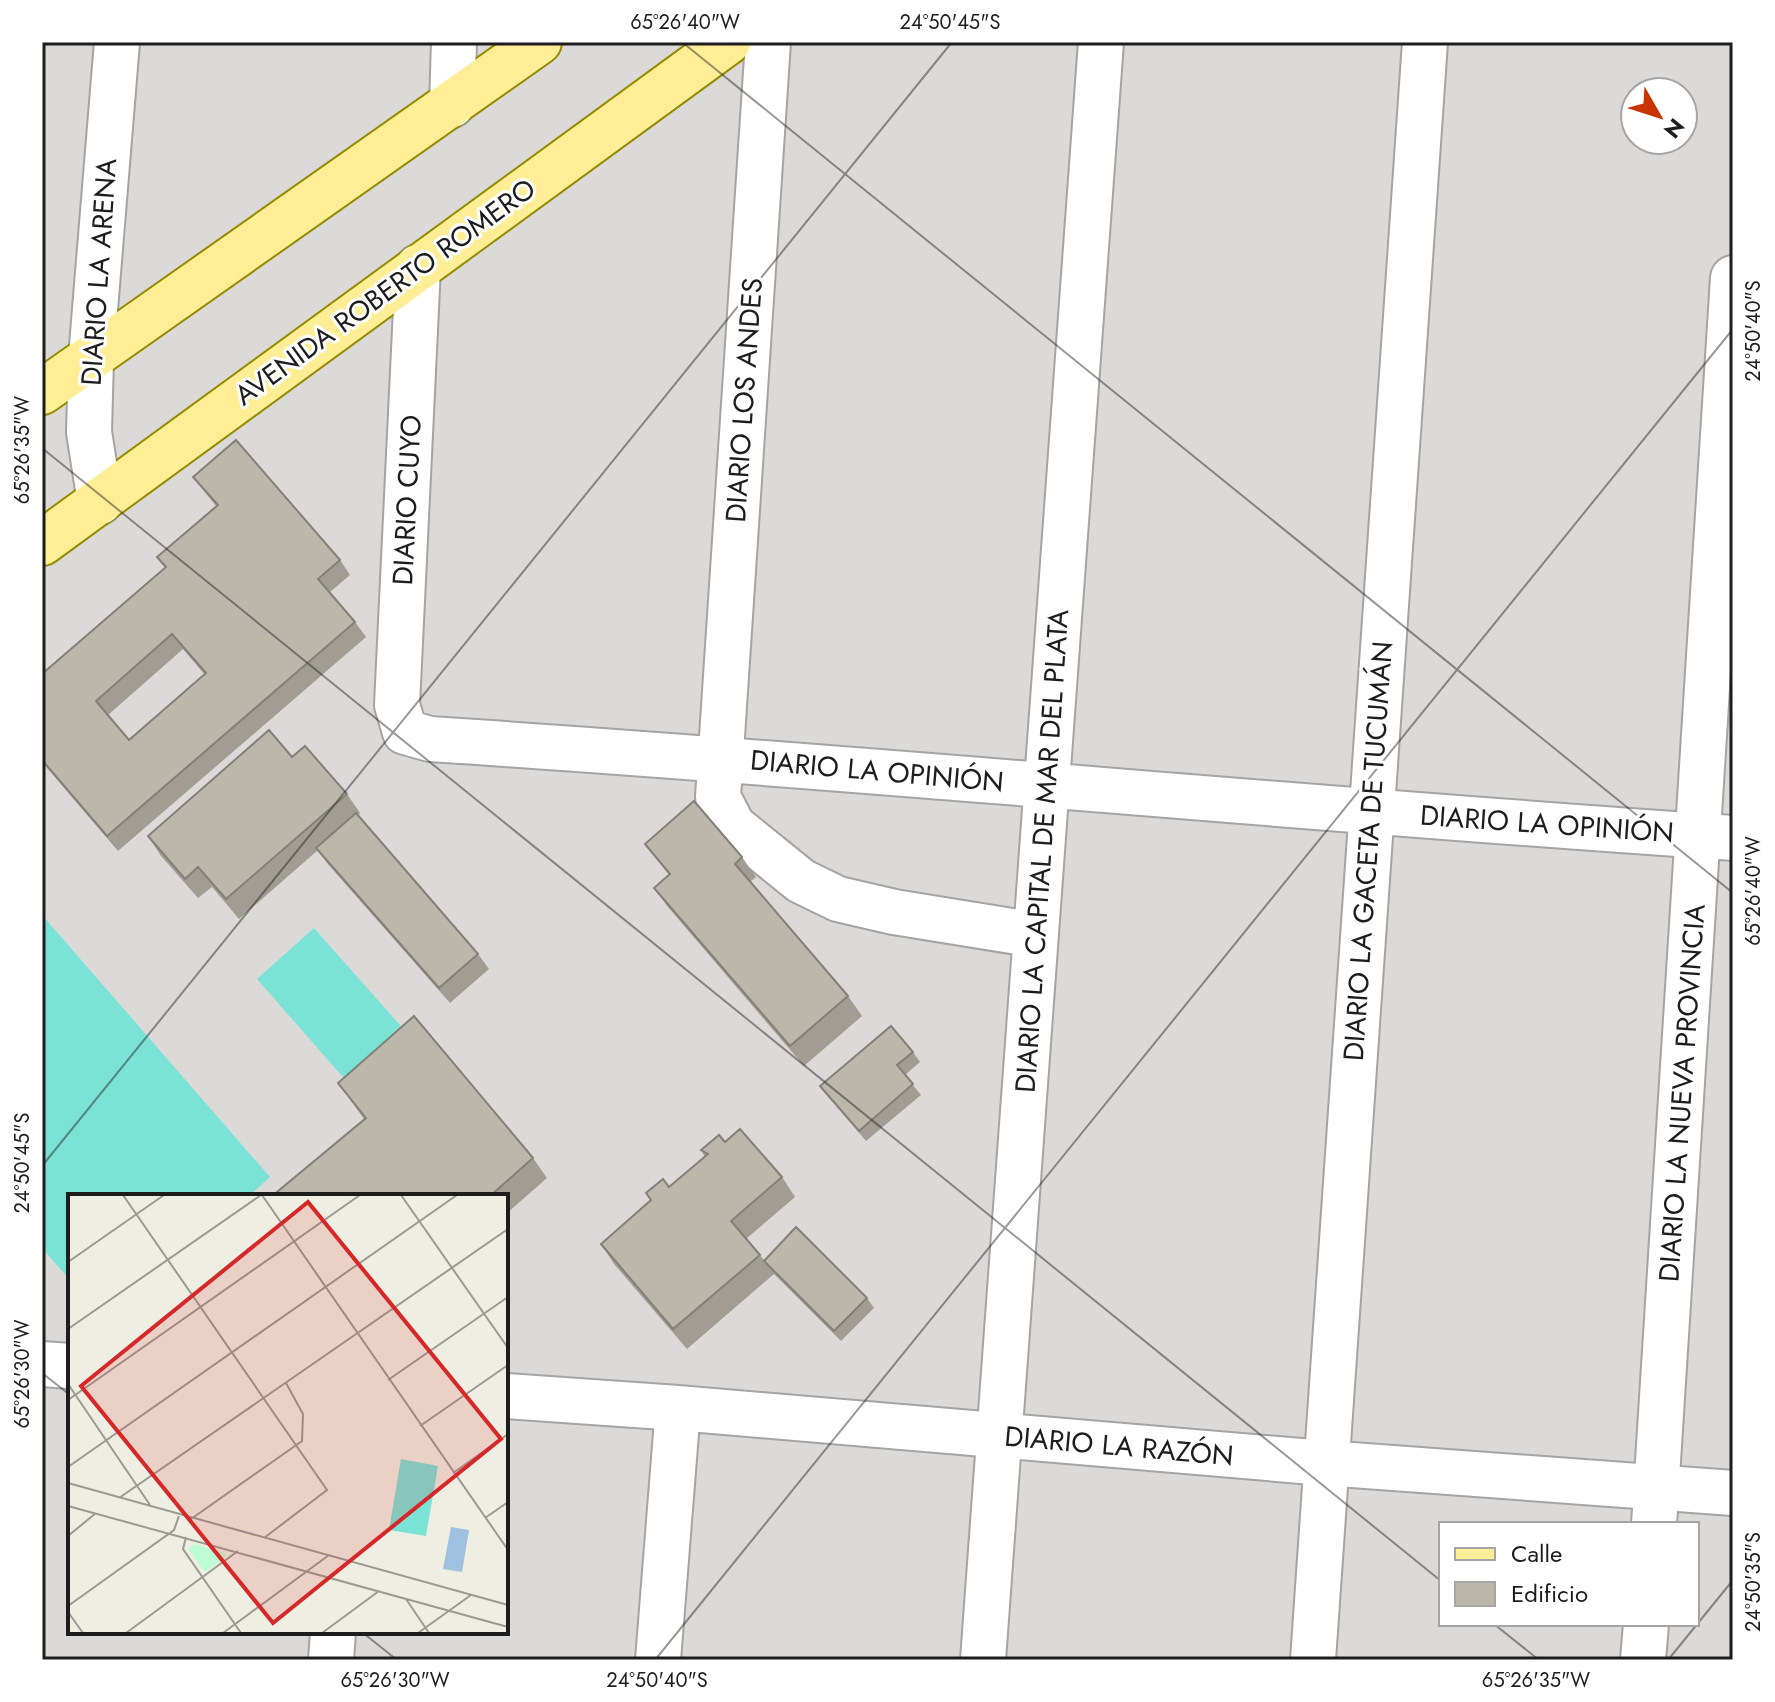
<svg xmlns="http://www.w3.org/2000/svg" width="1775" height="1702" viewBox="0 0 1775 1702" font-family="Jost,sans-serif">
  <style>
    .residential { fill: #dbdad9; fill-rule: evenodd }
    .pitch { fill: #7be2d6 }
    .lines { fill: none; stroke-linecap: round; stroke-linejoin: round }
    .minor-casing { stroke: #a4a4a4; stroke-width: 48 }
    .major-casing { stroke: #958b00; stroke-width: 48 }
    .minor { stroke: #fff; stroke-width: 44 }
    .major { stroke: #ffee96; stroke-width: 44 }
    .wall { fill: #a19d93; fill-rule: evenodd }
    .building { fill: #bbb7ab; stroke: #838078; stroke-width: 2; fill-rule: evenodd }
    .ticks { fill: none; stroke: #1d1d1d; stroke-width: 2; stroke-opacity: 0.45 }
    .labels { text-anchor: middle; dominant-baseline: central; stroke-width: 6; stroke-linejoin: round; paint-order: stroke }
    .street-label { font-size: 28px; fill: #1d1d1d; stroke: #fff }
    .inset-road { fill: none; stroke: #9b9a93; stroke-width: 2 }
    .view { fill: #d62828; fill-opacity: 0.15; stroke: #d62828; stroke-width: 4 }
    .inset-edge { fill: none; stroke: #1d1d1d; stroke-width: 4 }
    .neatline { fill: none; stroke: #1d1d1d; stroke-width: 3 }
    .ticks-label { font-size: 20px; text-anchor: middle; fill: #1d1d1d }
  </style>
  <rect width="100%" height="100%" fill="#efeee2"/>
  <path class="residential" d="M42 42H1733V1660H42ZM1635 92H1683V140H1635ZM70 1196H506V1632H70ZM1441 1524H1697V1624H1441Z"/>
  <path class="pitch" d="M42 915 270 1177 249 1196H70V1280L42 1248Z
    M314 928 407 1033 349 1084 257 979Z"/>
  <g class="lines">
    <g class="minor-casing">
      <path id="minor" d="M768 42 718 797 733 826 801 881 838 899 894 912 1036 935
        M452 105 454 42
        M418 267 397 705 405 732 430 739C865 767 1298 809 1733 838
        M100 502 89 432 91 358 117 42
        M42 1364 70 1366
        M506 1396 678 1408 1325 1463 1733 1493
        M1654 1524 1733 278
        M331 1660 333 1632
        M658 1660 678 1408
        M983 1660 1101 42
        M1313 1660 1425 42
        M1643 1660 1646 1624"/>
    </g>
    <g class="major-casing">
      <path id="major" d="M42 392 539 42
        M42 543 728 42"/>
    </g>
    <use href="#minor" class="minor"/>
    <use href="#major" class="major"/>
  </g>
  <path class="wall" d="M193 477 340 560 350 575 330 592 355 622 366 637 118 851 42 762V674L165 568 157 557 216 506ZM183 649 205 675 129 740 108 715Z
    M292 757 347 794 360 813 358 816 478 954 489 969 450 1003 327 863 318 850 239 919 212 887 198 898 161 856 148 836Z
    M645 844 742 857 756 877 750 882 848 996 862 1016 804 1066 668 907 654 888 669 875Z
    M913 1052 920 1062 905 1075 921 1095 866 1141 820 1086Z
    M338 1083 533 1158 547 1178 506 1214V1196H280L364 1119Z
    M725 1142 782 1177 795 1197 746 1239 764 1260 867 1298 874 1308 841 1341 772 1272 774 1274 687 1349 614 1264 601 1244 705 1157 701 1150Z"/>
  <path class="building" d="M236 440 340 560 318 579 355 622 107 836 42 760V674L166 567 157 557 218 505 193 477ZM172 634 206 673 129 740 96 701Z
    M269 730 292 757 305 746 347 794 226 899 198 867 185 879 148 836Z
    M694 801 742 857 735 864 848 996 790 1046 654 888 670 874 645 844Z
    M356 813 478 954 439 988 316 848Z
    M414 1016 533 1158 490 1196H280L277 1192 366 1118 338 1083Z
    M891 1026 913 1052 897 1065 913 1084 859 1131 820 1086Z
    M740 1129 782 1177 731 1221 760 1255 673 1329 601 1244 651 1200 646 1193 663 1179 669 1187 708 1154 701 1150 719 1135 725 1142Z
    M796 1227 867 1298 834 1331 764 1261Z"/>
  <path class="ticks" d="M682 42 1733 893M42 448 1441 1581M42 1166 952 42M42 1373 70 1395M1494 1624 1539 1660M362 1632 397 1660M655 1660 1733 329M1668 1660 1733 1580"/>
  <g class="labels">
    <g class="street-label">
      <text transform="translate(99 272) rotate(-86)">DIARIO LA ARENA</text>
      <text transform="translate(385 292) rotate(-36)">AVENIDA ROBERTO ROMERO</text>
      <text transform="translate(744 400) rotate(-86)">DIARIO LOS ANDES</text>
      <text transform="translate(407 500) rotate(-87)">DIARIO CUYO</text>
      <text transform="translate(877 771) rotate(5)">DIARIO LA OPINIÓN</text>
      <text transform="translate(1547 824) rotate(4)">DIARIO LA OPINIÓN</text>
      <text transform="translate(1042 851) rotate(-86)">DIARIO LA CAPITAL DE MAR DEL PLATA</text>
      <text transform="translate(1368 851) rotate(-86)">DIARIO LA GACETA DE TUCUMÁN</text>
      <text transform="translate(1682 1093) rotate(-86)">DIARIO LA NUEVA PROVINCIA</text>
      <text transform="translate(1119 1446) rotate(5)">DIARIO LA RAZÓN</text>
    </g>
  </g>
  <g transform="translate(68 1194)">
    <rect width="440" height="440" fill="#efeee2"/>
    <path d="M126 350 156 359 158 362 137 378 120 355Z" fill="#bbfcd2"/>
    <path d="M333 265 370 272 358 342 321 336Z" fill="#7be2d6"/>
    <path d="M383 333 401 336 394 378 375 375Z" fill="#9fc0df"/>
    <path class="inset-road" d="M55 1 259 296 196 344M194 1 440 356M333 1 440 154M0 68 96 1M0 135 193 1M320 186 440 103M0 190 82 311M0 206 292 1M352 232 440 171M0 273 389 1M385 279 440 240M0 289 440 411M51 304 440 35M0 312 440 433M417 324 440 308M123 325 234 247 235 220 218 189M0 342 28 319M118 343 115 355 173 439M338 405 361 439M0 412 106 336 111 322M0 418 15 439M58 439 170 357M155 439 261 361M254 439 311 397M350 439 403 401"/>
    <path class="view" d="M240 8 433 245 205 429 13 192Z"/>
    <rect width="440" height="440" class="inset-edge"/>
  </g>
  <rect width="1775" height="1702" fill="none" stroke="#ffffff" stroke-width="88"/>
  <rect x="1439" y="1522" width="260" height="104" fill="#ffffff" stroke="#a5a5a5" stroke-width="2"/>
  <rect x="1455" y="1548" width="40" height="12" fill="#ffee96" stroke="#a5a5a5" stroke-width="2"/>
  <text x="1511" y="1562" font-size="24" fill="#1d1d1d">Calle</text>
  <rect x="1455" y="1582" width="40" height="24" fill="#bbb7ab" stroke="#a5a5a5" stroke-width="2"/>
  <text x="1511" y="1602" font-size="24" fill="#1d1d1d">Edificio</text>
  <g transform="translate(1659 116) rotate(129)"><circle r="38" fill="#ffffff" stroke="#a5a5a5" stroke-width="2"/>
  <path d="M0-6L14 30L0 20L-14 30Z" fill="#c93500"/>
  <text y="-12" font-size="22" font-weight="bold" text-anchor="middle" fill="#1d1d1d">N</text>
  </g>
  <rect x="44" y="44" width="1687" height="1614" class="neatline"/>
  <g class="ticks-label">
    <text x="685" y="29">65°26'40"W</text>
    <text x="950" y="29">24°50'45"S</text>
    <text transform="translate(1753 331) rotate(-90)" y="7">24°50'40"S</text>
    <text transform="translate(22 450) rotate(-90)" y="7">65°26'35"W</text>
    <text transform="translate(1753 891) rotate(-90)" y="7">65°26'40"W</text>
    <text transform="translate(22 1163) rotate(-90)" y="7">24°50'45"S</text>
    <text transform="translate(22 1374) rotate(-90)" y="7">65°26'30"W</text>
    <text transform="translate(1753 1582) rotate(-90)" y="7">24°50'35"S</text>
    <text x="395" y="1687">65°26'30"W</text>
    <text x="657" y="1687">24°50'40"S</text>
    <text x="1536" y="1687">65°26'35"W</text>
  </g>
</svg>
